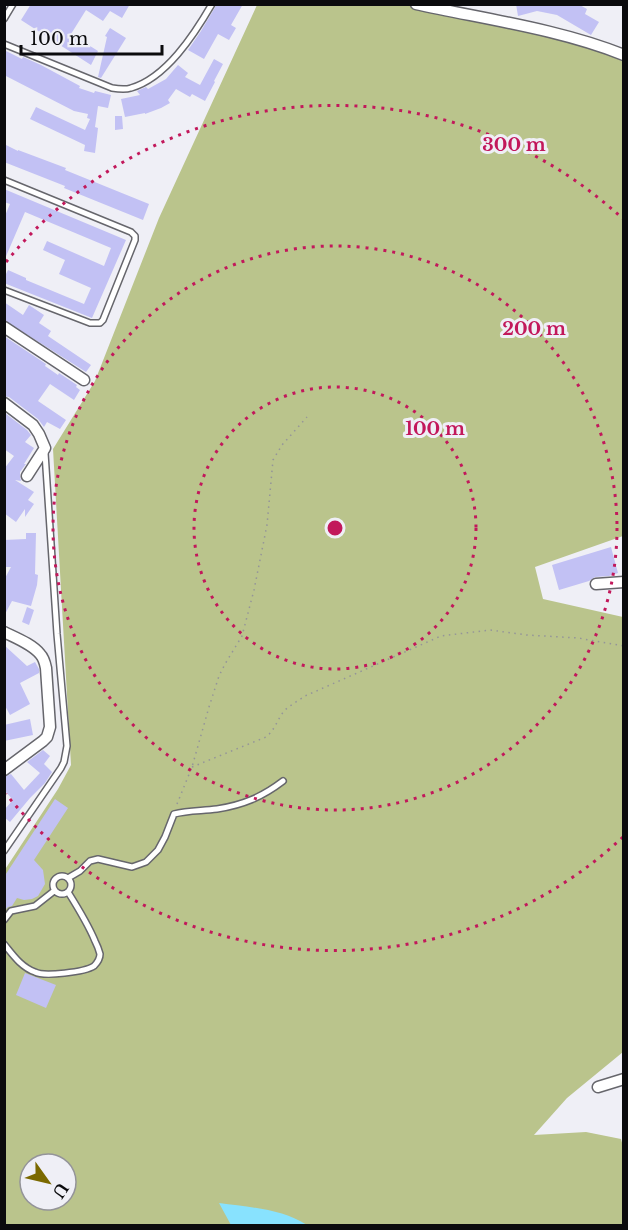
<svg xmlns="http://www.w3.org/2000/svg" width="628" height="1230" viewBox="0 0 628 1230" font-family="'Libre Baskerville',serif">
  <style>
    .green { fill: #bac48c; fill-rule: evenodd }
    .water { fill: #88e2fe }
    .building { fill: #c2c1f4 }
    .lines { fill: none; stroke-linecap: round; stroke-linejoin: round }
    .service-casing { stroke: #66666c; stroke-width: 8 }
    .minor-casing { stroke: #66666c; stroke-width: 13 }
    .path { stroke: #949499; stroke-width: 1.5; stroke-dasharray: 1.5 4.5; stroke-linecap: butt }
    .service { stroke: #fff; stroke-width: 5 }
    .minor { stroke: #fff; stroke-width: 10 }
    .ring { fill: none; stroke: #c2185b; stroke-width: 3; stroke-dasharray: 3 6 }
    .centre { fill: #c2185b; stroke: #efeff6; stroke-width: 3 }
    .ring-label { font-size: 18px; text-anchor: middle; font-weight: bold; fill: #c2185b; stroke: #efeff6; stroke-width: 6; stroke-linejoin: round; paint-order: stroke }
  </style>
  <rect width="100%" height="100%" fill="#efeff6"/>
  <path class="green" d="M257 5H431L623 53V536L535 567 543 599 623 617V1052L567 1098 534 1135 586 1132 621 1139 624 1150 623 1225H5L4 871 58 789 71 765 53 449 95 381 159 218ZM30 1164H66V1200H30Z"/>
  <path class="water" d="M219 1203C249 1207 282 1209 307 1225H231Z"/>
  <path class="building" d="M31 4H130L122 18 110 11 103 21 86 10 71 34 98 51 91 65 21 20Z
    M217 4H243L231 25 236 28 229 40 218 34 204 59 188 50 201 31Z
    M516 4H578L587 9 585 14 599 22 591 35 557 15 537 11 518 16Z
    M110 28 126 38 101 78 98 77 107 37 105 36Z
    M4 50 22 59 23 57 41 65 80 86 79 88 94 93 95 91 111 95 108 108 98 106 95 127 98 128 95 153 84 151 85 145 30 119 36 107 85 130 90 119 87 118 88 114 74 111 4 75Z
    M214 59 223 64 214 81 215 82 205 101 192 94 190 97 176 89 168 100 170 103 161 108 145 114V113L125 117 121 99 140 95 137 91 146 87 148 89 166 79 178 65 188 73 185 77 200 85Z
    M115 116H122L123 129 115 130Z
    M4 144 18 151V150L66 168 65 170 149 204 143 220 64 188 65 186 4 162Z
    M4 189 126 240 92 318 4 283V278L8 270 26 278V280L84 304 91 288 59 274 65 260 43 250 47 241 104 266 111 248 25 212 4 261V218L10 204 4 202Z
    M4 302 23 315 29 305 44 315 39 323 51 331 48 336 91 365 86 372 4 320Z
    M4 336 46 364 45 366 58 375 59 373 77 385 76 387 80 390 74 400 50 384 38 401 66 420 60 429 47 422 44 427 38 419 9 397 4 396Z
    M5 413 27 430 31 435 25 442 34 448 24 464H26L20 472V476L21 481 15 480 34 492 28 500 34 504 25 517V509L16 522 4 513V469L14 456 4 449Z
    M26 533H36L35 574 38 575 37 585 31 606 12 601 4 616V580L11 567H5L4 540 26 539Z
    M611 547 618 573 609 576 595 577 589 581 559 590 552 565Z
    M27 607 34 610 29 625 22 622Z
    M4 645 27 666 35 662 39 669V673L20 683 30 704 10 715 4 704Z
    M30 719 33 735 4 741V725Z
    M43 750 50 756 44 764 52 772 45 783 30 798 10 822 4 817V810L13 800 4 790V777L11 774 24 790 40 773 27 762Z
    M55 799 68 808 34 860 43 870 45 884 38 896 32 899 24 900 17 898 12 906 8 907 4 911V877Z
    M25 973 56 985 46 1008 16 995Z"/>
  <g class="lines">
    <g class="service-casing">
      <path id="service" d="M4 19 13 4
        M4 44 112 88C118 89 125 90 131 88 166 78 194 35 212 4
        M4 180 131 232 135 236V240L103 320 100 323H90L4 290
        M4 851 61 768 64 762 67 746 57 634 45 453
        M53 885a9 9 0 1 1 18 0a9 9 0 1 1-18 0Z
        M68 878 80 871 90 861 98 859 132 867 146 862 158 850 165 837 174 814C188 810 202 811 217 809 243 805 262 797 283 781
        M4 920 11 911 35 906 54 891
        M4 944C13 955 21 967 35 972 44 977 85 972 94 966 97 963 100 959 100 954 99 950 97 945 95 941 88 924 78 908 68 892"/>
    </g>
    <g class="minor-casing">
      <path id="minor" d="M416 4C484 19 559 29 624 55
        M4 327 84 380
        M4 403 33 425 39 434 45 448 27 476
        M596 584 624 582
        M4 632C16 638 32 644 40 654 44 658 45 663 46 668L50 727 47 737 43 741 4 770
        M598 1087 624 1079"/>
    </g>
    <path class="path" d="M192 767 266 737C275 730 277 720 284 711 290 705 298 701 305 696L441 636 490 630 527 635 578 638 624 646
      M177 804 192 767 209 707 219 676 225 664 242 636 254 590 267 525 273 460 282 445 307 417"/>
    <use href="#service" class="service"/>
    <use href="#minor" class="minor"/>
  </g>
  <g class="ring">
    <circle cx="335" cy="528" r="141"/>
    <circle cx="335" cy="528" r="282"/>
    <path d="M623 837A423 423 0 0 1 6 794M6 262A423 423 0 0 1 623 219"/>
  </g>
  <circle cx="335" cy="528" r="9" class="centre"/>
  <g class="ring-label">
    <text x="514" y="151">300 m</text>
    <text x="534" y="335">200 m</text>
    <text x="435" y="435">100 m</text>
  </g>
  <rect width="628" height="1230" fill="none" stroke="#0b0b0d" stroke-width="12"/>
  <g transform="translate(48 1182) rotate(124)"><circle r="28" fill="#efeff6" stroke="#949499" stroke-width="1.5"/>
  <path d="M0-4.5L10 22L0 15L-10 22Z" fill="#7b6900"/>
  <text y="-9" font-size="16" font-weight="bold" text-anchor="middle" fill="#0b0b0d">U</text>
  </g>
  <path d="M21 45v9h141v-9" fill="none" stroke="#0b0b0d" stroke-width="3"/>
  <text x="30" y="45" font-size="18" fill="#0b0b0d" stroke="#efeff6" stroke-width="4.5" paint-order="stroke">100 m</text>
</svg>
